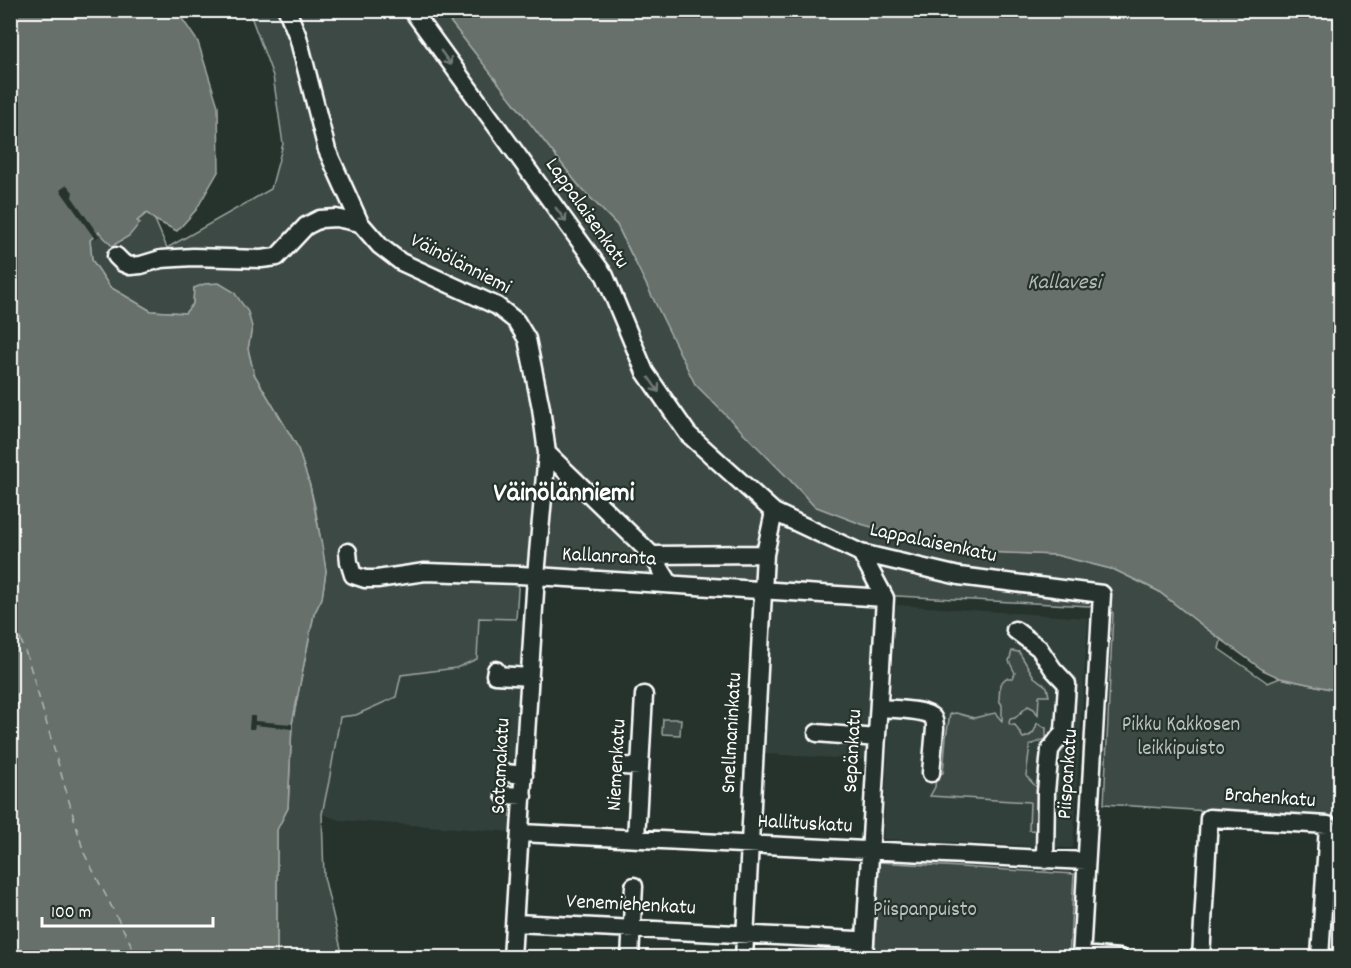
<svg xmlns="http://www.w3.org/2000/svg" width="1351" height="968" viewBox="0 0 1351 968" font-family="Dekko,sans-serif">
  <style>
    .built { fill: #333f3a }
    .green { fill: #3e4944; stroke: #9ea4a2; stroke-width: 1.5 }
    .water { fill: #67706c; stroke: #a4a9a7; stroke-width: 1.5 }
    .pier { fill: #26332d }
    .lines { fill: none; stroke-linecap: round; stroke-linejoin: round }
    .ferry { stroke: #b3b8b6; stroke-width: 1.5; stroke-dasharray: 8 6; stroke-linecap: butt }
    .minor-casing { stroke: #fff; stroke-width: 21 }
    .minor { stroke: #26332d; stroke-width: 16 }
    .oneway { stroke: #727a76 }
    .labels { text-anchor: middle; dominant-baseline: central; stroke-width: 4.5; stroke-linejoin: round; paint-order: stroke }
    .street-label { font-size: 21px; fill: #fff; stroke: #26332d }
    .park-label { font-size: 21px; fill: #bbbfbe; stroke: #26332d }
    .water-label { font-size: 22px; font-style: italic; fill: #b3b8b6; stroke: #26332d }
    .district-label { font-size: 27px; font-weight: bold; fill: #fff; stroke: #26332d }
  </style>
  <rect width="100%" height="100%" fill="#26332d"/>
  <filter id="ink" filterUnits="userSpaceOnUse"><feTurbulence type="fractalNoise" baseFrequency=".0167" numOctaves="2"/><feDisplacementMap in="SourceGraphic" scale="12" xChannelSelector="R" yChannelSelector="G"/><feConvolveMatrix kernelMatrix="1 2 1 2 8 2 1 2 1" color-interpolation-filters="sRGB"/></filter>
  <g filter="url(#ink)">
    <path class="built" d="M771 597 877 603 869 760 766 754 763 755Z
      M896 605 1088 618 1073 848 883 839Z
      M479 617 523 620 513 832 339 820 322 814 329 781 340 717 356 715 401 675 456 668Z"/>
    <path class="green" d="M249 11H442L580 187 617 225 632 256 990 552 1056 555 1115 570 1158 591 1221 640 1219 649 1268 683 1280 678 1340 691V820L1104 804 1113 613 1108 607 519 576 516 619 479 618 477 659 456 668 401 675 396 697 356 715 340 717 329 781 322 814 324 877 343 957H277V829L288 808 292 724 314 614 322 598 326 571 315 507 310 486 297 446 254 374 248 349 252 327 194 288 193 304 185 313 151 311 110 287 92 260 90 239 99 232 140 223 137 221 147 213 155 220 167 248 271 189 283 144 273 76Z
      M1012 651 1019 652 1034 677 1047 687 1049 696H1039L1038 715 1034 709 1028 706 1015 718 1010 719 1009 723 1011 725H1015L1023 738C1032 736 1035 732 1037 723L1046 728V739L1030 745 1026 776 1045 796 1044 831 1029 830 1030 802 930 796 935 787 936 775 943 773 946 737 950 714 956 713 974 718 995 713 1002 721V705L999 700 1000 684 1006 678H1013L1015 673 1009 661Z
      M663 719H681L680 735 662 734Z
      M879 862 1074 874 1069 957H874Z"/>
    <path class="water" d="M10 11H177L198 42 218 106 219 170 196 210 177 231 155 220 147 213 137 221 140 223 129 236 112 246 99 232 90 240 92 260 110 287 151 311 185 313 193 304 194 288 204 284 219 283 234 292 248 312 252 327 248 349 254 374 297 446 310 486 323 551 326 571 322 598 314 614 292 724 288 808 277 830V957H11Z
      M442 11H1340V691L1280 678 1263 670 1199 623 1158 591 1115 570 1056 555 956 551 861 524 814 506 789 479 695 384 617 225 580 187Z"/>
    <path class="pier" d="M67 185 73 192 72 197 102 240 99 236 95 239 60 190Z
      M250 716H255V721L292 724V729L255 725 254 729H249Z"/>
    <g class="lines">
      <path class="ferry" d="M10 612 28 659 84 853 138 958"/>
      <g class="minor-casing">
        <path id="minor" d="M287 10 298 37 327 150 360 223 380 246 401 262 497 306 516 321 527 339 541 408 547 453 536 576 512 958
          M412 10 605 276 645 372 688 434 774 512 861 553 959 576 1102 594 1081 958
          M116 256 123 263 130 266 141 265 161 259 193 257 261 259 277 257 306 226 320 219 336 218 360 223
          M547 453 652 555 670 584
          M348 552 349 562 353 575 365 579H377L425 572 519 575 885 598
          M861 553 885 598 864 958
          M652 555 765 554
          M1015 630 1039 648 1053 669 1067 684 1064 731 1050 750 1046 792 1045 860
          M496 670 495 675 530 677
          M879 708C891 709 926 709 933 718 935 721 935 724 935 728L931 773
          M817 733 877 738
          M623 766 640 767
          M506 773 524 775
          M504 795 523 796
          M521 833 1086 861
          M636 839 644 695
          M515 923 857 940
          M1081 955 1120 958
          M630 958 634 886
          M744 958 765 554 774 512
          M1201 958 1209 818 1328 825 1320 958"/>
      </g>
      <use href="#minor" class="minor"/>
    </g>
    <defs><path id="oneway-shaft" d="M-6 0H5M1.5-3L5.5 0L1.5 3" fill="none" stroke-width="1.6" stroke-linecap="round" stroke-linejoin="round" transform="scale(1.5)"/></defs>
    <g class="oneway">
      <use href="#oneway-shaft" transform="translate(446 58) rotate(54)"/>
      <use href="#oneway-shaft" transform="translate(561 215) rotate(54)"/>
      <use href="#oneway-shaft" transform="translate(654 385) rotate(55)"/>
    </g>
  </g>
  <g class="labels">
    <g class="street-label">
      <text transform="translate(586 214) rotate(55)">Lappalaisenkatu</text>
      <text transform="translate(460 265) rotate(27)">Väinölänniemi</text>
      <text transform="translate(933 544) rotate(12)">Lappalaisenkatu</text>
      <text transform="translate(609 558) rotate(3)">Kallanranta</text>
      <text transform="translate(733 733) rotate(-87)">Snellmaninkatu</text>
      <text transform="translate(854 751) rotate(-87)">Sepänkatu</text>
      <text transform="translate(618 765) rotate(-87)">Niemenkatu</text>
      <text transform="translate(502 766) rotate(-87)">Satamakatu</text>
      <text transform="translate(1069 774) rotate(-86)">Piispankatu</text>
      <text transform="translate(1270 799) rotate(4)">Brahenkatu</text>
      <text transform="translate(805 825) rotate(3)">Hallituskatu</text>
      <text transform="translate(631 906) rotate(3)">Venemiehenkatu</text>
    </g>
    <g class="park-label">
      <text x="1181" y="726">Pikku Kakkosen<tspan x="1181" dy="24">leikkipuisto</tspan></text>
      <text x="925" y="911">Piispanpuisto</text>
    </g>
    <g class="water-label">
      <text x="1064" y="283">Kallavesi</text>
    </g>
    <g class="district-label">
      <text x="564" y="494">Väinölänniemi</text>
    </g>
  </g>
  <rect width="1351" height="968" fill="none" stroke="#26332d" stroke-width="36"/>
  <rect x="18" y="18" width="1315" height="932" fill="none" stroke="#fff" stroke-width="2" filter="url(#ink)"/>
  <path d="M42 917v9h171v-9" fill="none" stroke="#ffffff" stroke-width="3"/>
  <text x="51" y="917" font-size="18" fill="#ffffff" stroke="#26332d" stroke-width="4.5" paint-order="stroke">100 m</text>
</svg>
